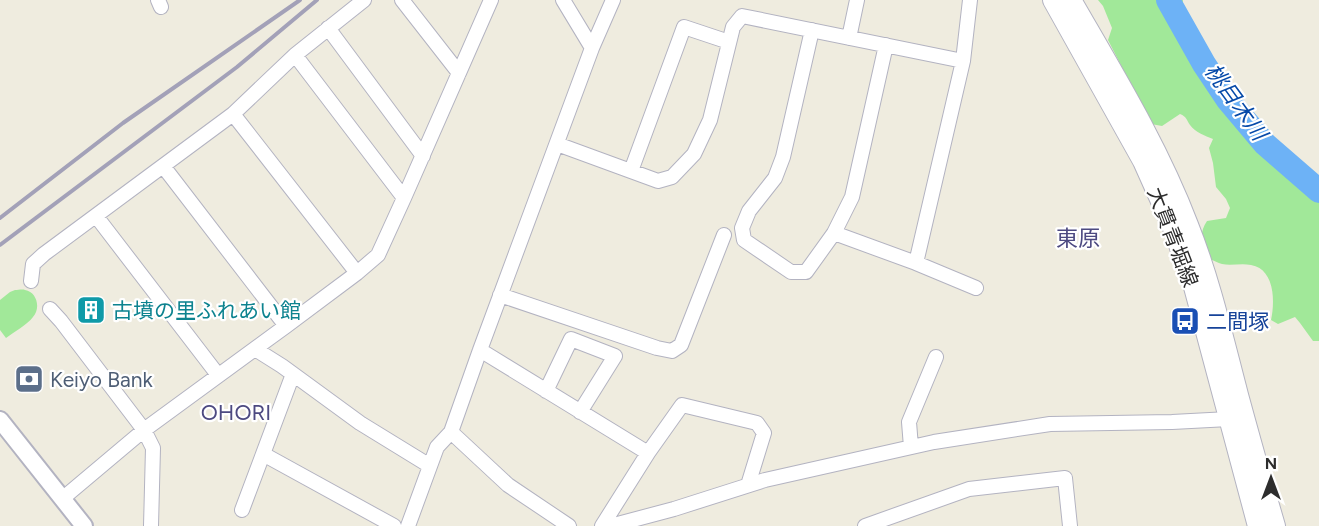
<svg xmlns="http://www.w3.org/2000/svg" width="1319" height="526" viewBox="0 0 1319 526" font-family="Figtree,'Noto Sans JP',sans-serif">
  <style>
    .green { fill: #a1e899 }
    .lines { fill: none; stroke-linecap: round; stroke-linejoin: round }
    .river { stroke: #6db2f6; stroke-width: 24 }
    .minor-casing { stroke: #b3b3c1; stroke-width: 16 }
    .tertiary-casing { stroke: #b3b3c1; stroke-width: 20 }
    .secondary-casing { stroke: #b3b3c1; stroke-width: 22 }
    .minor { stroke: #fff; stroke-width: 14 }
    .tertiary { stroke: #fff; stroke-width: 16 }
    .secondary { stroke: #fff; stroke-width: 20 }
    .rail { stroke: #a3a1b8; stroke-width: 4 }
    .labels { text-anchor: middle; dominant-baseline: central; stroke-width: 4.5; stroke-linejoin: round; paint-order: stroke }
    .street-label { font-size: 21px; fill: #2d2d2d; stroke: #fff }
    .culture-label { font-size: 21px; fill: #0d838f; stroke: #fff; text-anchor: start }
    .transit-label { font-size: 21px; fill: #164399; stroke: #fff; text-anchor: start }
    .service-label { font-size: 21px; fill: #4e5e75; stroke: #fff; text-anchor: start }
    .water-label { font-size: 22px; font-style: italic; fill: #064aa9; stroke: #fff }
    .neighbourhood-label { font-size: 22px; fill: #4d4a81; stroke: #fff }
  </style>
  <rect width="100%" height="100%" fill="#efecdf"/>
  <path class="green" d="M1098 0H1183L1182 9 1197 42 1196 58 1205 76 1232 107 1248 113 1299 166 1319 194V341H1313L1300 323 1295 317 1278 324 1271 320C1275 302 1275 269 1251 265 1241 263 1231 266 1222 264 1218 263 1213 260 1209 259 1204 243 1197 236 1207 221L1226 218 1230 208 1226 199 1216 187 1213 163 1209 148 1213 139C1205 136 1195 132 1190 125 1186 119 1187 117 1180 114L1162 126 1151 124 1108 40 1112 28 1103 6Z
    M15 290C18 290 23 289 25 290 37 292 41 308 33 317 27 325 14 332 6 338L0 330V300L10 292Z"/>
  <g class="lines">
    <path class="river" d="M1168 0 1204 64 1228 100 1265 144 1319 191"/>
    <g class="minor-casing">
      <path id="minor" d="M158 0 161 7
        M402 0 459 73
        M563 0 592 48
        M328 28 423 156
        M812 30 783 157 775 178 749 211 742 228 744 240 791 272H806L834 233 852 197 886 45
        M849 38 857 0
        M295 55 404 198
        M233 114 357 273
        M557 144 658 181 672 177 694 154 710 120 733 27 742 16 963 61
        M163 166 286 326
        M631 171 684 27 729 42
        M96 216 218 375
        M834 233 916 263 963 61 970 0
        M916 263 976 288
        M31 281 33 264 44 254 233 114 295 55 364 0
        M500 295 657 348 672 351 681 345 724 235
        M50 309 61 321 144 430 153 448 151 526
        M255 349 282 366 360 423 430 466
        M480 350 648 453
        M546 391 571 339 615 356 580 412
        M451 432 508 485 569 526
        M911 447 909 422 936 357
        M263 454 394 526
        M62 499 144 430 286 326 357 273 378 255 404 198 491 0
        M242 510 293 374
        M408 526 437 447 451 432 480 350 592 48 613 0
        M602 526 648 453 682 405 757 423 764 433 748 485
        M610 526 674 509 765 480 934 442 1050 424 1172 422 1229 419
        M865 526 969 489 1065 478 1070 526"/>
    </g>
    <g class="tertiary-casing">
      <path id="tertiary" d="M0 420 84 526"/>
    </g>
    <g class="secondary-casing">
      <path id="secondary" d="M1053 0 1143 161 1173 228 1194 287 1258 526
        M1071 0C1113 73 1158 146 1188 225 1210 280 1223 338 1238 395 1250 439 1262 482 1275 526"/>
    </g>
    <use href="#minor" class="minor"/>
    <use href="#tertiary" class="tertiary"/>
    <use href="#secondary" class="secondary"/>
    <path class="rail" d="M0 218 123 123 300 0
      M0 245 237 67 317 0"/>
  </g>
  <defs>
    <g id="building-square" transform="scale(1.5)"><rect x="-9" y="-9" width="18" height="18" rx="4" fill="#0f9aa8" stroke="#fff"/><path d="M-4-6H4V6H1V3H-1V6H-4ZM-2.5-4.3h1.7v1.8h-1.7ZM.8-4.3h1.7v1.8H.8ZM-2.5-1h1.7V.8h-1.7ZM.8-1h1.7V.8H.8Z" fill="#fff"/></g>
    <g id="bus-square" transform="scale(1.5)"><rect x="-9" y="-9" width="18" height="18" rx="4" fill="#1a4fb4" stroke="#fff"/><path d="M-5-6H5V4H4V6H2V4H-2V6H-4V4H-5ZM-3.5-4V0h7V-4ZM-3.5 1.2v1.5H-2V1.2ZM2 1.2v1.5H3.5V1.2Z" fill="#fff"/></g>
    <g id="bank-square" transform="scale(1.5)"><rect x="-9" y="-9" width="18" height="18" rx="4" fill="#5c6f8a" stroke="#fff"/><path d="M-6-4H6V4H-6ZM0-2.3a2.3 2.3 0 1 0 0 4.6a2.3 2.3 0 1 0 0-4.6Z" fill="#fff"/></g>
  </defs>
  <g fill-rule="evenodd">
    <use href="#building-square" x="91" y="310"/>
    <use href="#bus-square" x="1185" y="321"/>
    <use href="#bank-square" x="29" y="379"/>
  </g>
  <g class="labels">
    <g class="street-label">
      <text transform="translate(1173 237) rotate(69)">大貫青堀線</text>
    </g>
    <g class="culture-label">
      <text x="112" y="310">古墳の里ふれあい館</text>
    </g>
    <g class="transit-label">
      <text x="1206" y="321">二間塚</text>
    </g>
    <g class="service-label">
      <text x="50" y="379">Keiyo Bank</text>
    </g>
    <g class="water-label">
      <text transform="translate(1236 102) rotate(54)">桃目木川</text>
    </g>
    <g class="neighbourhood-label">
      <text x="1078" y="238">東原</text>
      <text x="236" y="412">OHORI</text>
    </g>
  </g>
  <g transform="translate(1271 478)" stroke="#ffffff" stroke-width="4.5" paint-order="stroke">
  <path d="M0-4.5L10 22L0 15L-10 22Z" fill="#2d2d2d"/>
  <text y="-9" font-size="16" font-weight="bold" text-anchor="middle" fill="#2d2d2d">N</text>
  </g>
</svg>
